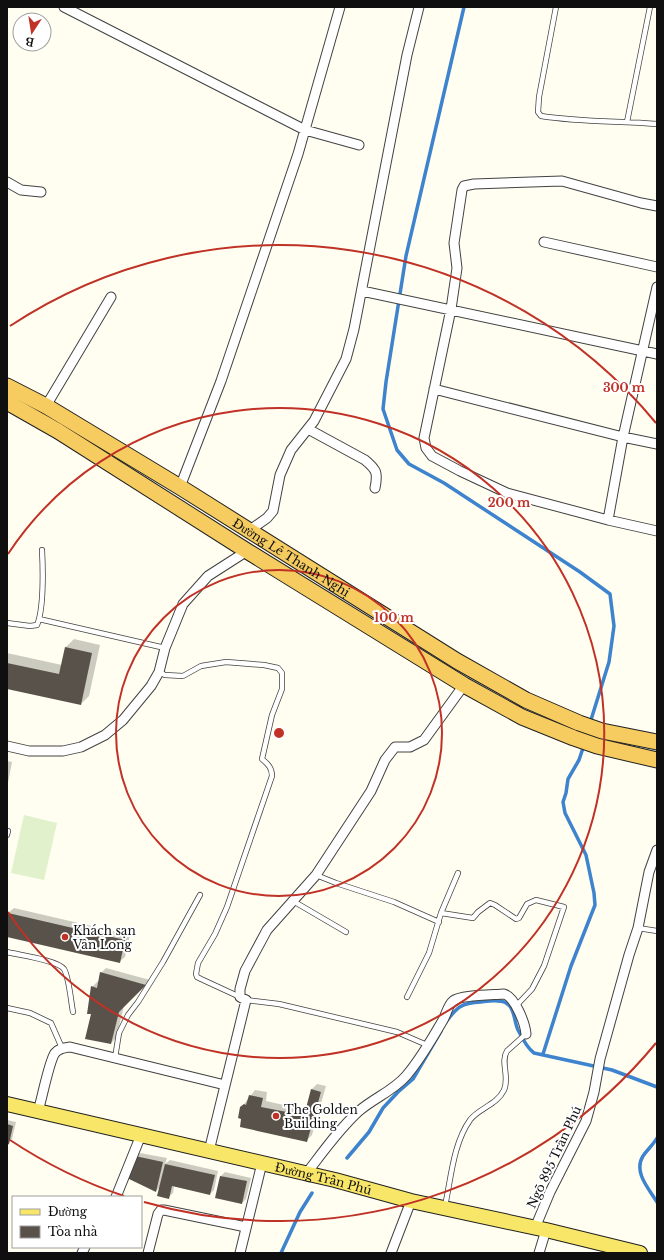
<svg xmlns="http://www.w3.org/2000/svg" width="664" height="1260" viewBox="0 0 664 1260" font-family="'Libre Baskerville',serif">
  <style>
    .pitch { fill: #e0f1cc }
    .shadow { fill: #0003 }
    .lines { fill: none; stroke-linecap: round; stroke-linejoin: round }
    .stream { stroke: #3d83cd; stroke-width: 3.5 }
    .building { fill: #58524b }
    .service-casing { stroke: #424242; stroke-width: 6 }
    .minor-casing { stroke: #424242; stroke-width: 11 }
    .primary-casing { stroke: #202020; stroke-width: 16 }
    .trunk-casing { stroke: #202020; stroke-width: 17 }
    .service { stroke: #fff; stroke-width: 4.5 }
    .minor { stroke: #fff; stroke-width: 9 }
    .primary { stroke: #f8e668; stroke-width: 14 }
    .trunk { stroke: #f6cc61; stroke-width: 15 }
    .ring { fill: none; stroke: #c03126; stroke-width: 2 }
    .poi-dot { fill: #c03126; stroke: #fff; stroke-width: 1.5 }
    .labels { text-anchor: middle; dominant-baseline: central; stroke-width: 4; stroke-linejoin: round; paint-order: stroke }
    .street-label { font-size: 12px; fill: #0f0f0f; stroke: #fff }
    .poi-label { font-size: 12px; fill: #0f0f0f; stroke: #fff; text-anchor: start }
    .centre { fill: #c03126; stroke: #fff; stroke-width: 2 }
    .ring-label { font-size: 12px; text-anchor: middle; font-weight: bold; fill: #c03126; stroke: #fff; stroke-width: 4; stroke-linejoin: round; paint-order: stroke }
  </style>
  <rect width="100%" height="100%" fill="#fffef1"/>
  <path class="pitch" d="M24 815 57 823 44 880 11 873Z"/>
  <path class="shadow" d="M74 639 100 645 89 696 81 704 7 688V653L62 665 66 647Z
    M7 761 12 762 7 788Z
    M14 908 130 935 125 957 119 962 7 936V919L8 913Z
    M106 968 150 980 124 1006 116 1038 111 1043 92 1014V987L98 981 99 982 101 973Z
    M317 1084 326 1086 312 1135 306 1141 243 1118 241 1108 255 1090 267 1092 266 1101 301 1109 304 1106H307L312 1089Z
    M7 1120 16 1122 12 1139 7 1144Z
    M140 1153 167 1158 165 1164 170 1160 218 1171 214 1190 210 1194 174 1186 173 1193 169 1197 160 1187 156 1191 136 1157Z
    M225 1172 251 1178 246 1199 242 1203 221 1176Z"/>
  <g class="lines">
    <path class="stream" d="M464 7 406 256 386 382 383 409 397 450 409 464 444 483 580 572 610 594 614 626 609 662 590 723
      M446 1022C457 1007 461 1003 481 1002 489 1001 499 999 506 1003 515 1008 514 1022 518 1030 522 1038 527 1048 534 1053L612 1070 657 1087
      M543 1054 571 966 595 905 594 893 586 855 565 813 563 802 566 793 568 779 579 760 584 745
      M657 1138C653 1145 647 1150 643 1156 633 1172 649 1189 657 1202
      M347 1158 369 1132 383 1108 398 1092 413 1079 441 1031
      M281 1253 300 1212 312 1193"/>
  </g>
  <path class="building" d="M65 647 92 653 81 705 7 689V663L59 674Z
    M8 913 125 940 120 963 7 937Z
    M100 972 146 985 119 1012 111 1044 85 1039 91 1014H87L91 986 97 988Z
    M311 1089 321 1092 307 1142 240 1127 241 1119 238 1118 240 1107 244 1104 246 1105 249 1095 263 1098 261 1107 297 1114 298 1111 305 1112Z
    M7 1124 13 1126 9 1144 7 1145Z
    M135 1156 163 1162 156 1192 127 1178Z
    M165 1164 215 1175 210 1195 172 1186 169 1199 157 1196Z
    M220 1176 247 1181 242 1204 215 1198Z"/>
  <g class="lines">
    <g class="service-casing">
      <path id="service" d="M556 7 539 97 538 112 541 116C579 122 618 121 657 124
        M627 122 650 7
        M39 619 165 648
        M7 623 30 626 37 625C44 609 43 568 42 550
        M159 672 165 675 183 676 201 666 226 662 264 665 278 668 282 673V689L272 715 262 759C268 764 272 768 272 776L227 907 215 934 198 963 196 974 197 977 201 979 240 997
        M7 835 8 831
        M316 875 336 883 394 902 439 922
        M293 901 346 932
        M441 913 473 918 478 912 490 903 495 905 516 919 519 918 527 904 536 900 564 907 544 966 532 989 516 1006
        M638 928 657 931
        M7 952C19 955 58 960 64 969 69 977 71 1002 73 1012
        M407 997 429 953 441 913 458 873
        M246 1000 279 1004 397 1032 427 1045
        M7 1008 30 1013 51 1023 62 1048
        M115 1058 119 1033 128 1015 138 1002 163 962 200 895
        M445 1206C451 1179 453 1144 470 1120 479 1108 497 1105 504 1090 510 1077 500 1062 507 1051L526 1034"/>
    </g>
    <g class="minor-casing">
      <path id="minor" d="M64 7 305 130 359 145
        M7 182 21 190 41 192
        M657 206 641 203 562 181 474 184 464 186 462 190 454 243 457 268 451 309 424 438 426 448 432 456 460 471 507 493 608 520 657 531
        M544 242 657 267
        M362 291 657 354
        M434 389 623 437 657 444
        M46 406 111 297
        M308 429 365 460C377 470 378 473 375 488
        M180 487 221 381 298 154 340 7
        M608 520 623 437 657 287
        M250 530 267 518 273 511 280 475 291 450 314 421 346 359 354 329 407 55 419 7
        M7 746 29 751H63L81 747 105 735 123 720 151 686 159 672 165 648 183 604 208 576 247 551
        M38 1111C42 1099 49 1061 55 1053 59 1048 64 1048 70 1047L225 1085
        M209 1151 246 1000 240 997V989L245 971 267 930 316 875 371 791 385 760 395 747H410L424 740 464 685
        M306 1174C323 1152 339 1129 359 1111 374 1098 393 1091 406 1076 420 1060 432 1039 443 1020 446 1015 448 1005 453 1001 460 995 493 995 504 994 515 997 525 1023 526 1034
        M116 1197 141 1135
        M535 1228 550 1192 586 1121 594 1092 600 1059 629 955 638 928 649 872 657 850
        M82 1253 85 1247
        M148 1253 158 1214 161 1210H164L246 1227
        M240 1253 262 1163
        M391 1253 411 1201
        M539 1253 546 1230"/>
    </g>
    <g class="primary-casing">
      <g id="primary">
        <path id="s1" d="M7 1104 335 1180 411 1201 546 1230 640 1253"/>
      </g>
    </g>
    <g class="trunk-casing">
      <g id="trunk">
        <path id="s2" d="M7 386 46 406 180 487 457 661 526 700 579 723 602 731 657 742"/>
        <path d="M7 402 58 431 247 551 464 685 522 717 574 738 597 746 657 760"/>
      </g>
    </g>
    <use href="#service" class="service"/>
    <use href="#minor" class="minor"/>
    <use href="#primary" class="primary"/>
    <use href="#trunk" class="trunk"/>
  </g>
  <g class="ring">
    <circle cx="279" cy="733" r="163"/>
    <path d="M8 554A325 325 0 1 1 8 912"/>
    <path d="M656 1043A488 488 0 0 1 144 1202M124 1196A488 488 0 0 1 10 1140M10 326A488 488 0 0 1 656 423"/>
  </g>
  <g class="poi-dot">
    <circle cx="65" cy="937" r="4"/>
    <circle cx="276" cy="1116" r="4"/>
  </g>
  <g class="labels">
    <g class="street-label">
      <text stroke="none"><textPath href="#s2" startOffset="332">Đường Lê Thanh Nghị</textPath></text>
      <text transform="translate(554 1157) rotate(-65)">Ngõ 895 Trần Phú</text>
      <text stroke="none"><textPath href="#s1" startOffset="325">Đường Trần Phú</textPath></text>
    </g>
    <g class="poi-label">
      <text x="73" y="930">Khách sạn<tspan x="73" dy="14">Vân Long</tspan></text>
      <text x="284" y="1109">The Golden<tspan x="284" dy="14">Building</tspan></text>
    </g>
  </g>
  <circle cx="279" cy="733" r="6" class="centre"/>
  <g class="ring-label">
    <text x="624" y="392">300 m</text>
    <text x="509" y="507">200 m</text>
    <text x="394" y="622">100 m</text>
  </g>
  <rect width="664" height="1260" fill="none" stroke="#0f0f0f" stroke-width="16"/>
  <rect x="12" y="1196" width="130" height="52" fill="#ffffff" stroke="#9f9f9f"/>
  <rect x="20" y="1209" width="20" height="6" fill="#f8e668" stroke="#9f9f9f"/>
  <text x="48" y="1216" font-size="12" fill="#0f0f0f">Đường</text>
  <rect x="20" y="1226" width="20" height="12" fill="#58524b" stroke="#9f9f9f"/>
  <text x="48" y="1236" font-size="12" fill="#0f0f0f">Tòa nhà</text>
  <g transform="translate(32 32) rotate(192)"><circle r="19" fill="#ffffff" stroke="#9f9f9f"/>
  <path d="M0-3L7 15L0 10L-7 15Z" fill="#c03126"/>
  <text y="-6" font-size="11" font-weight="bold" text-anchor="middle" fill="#0f0f0f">B</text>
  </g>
</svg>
